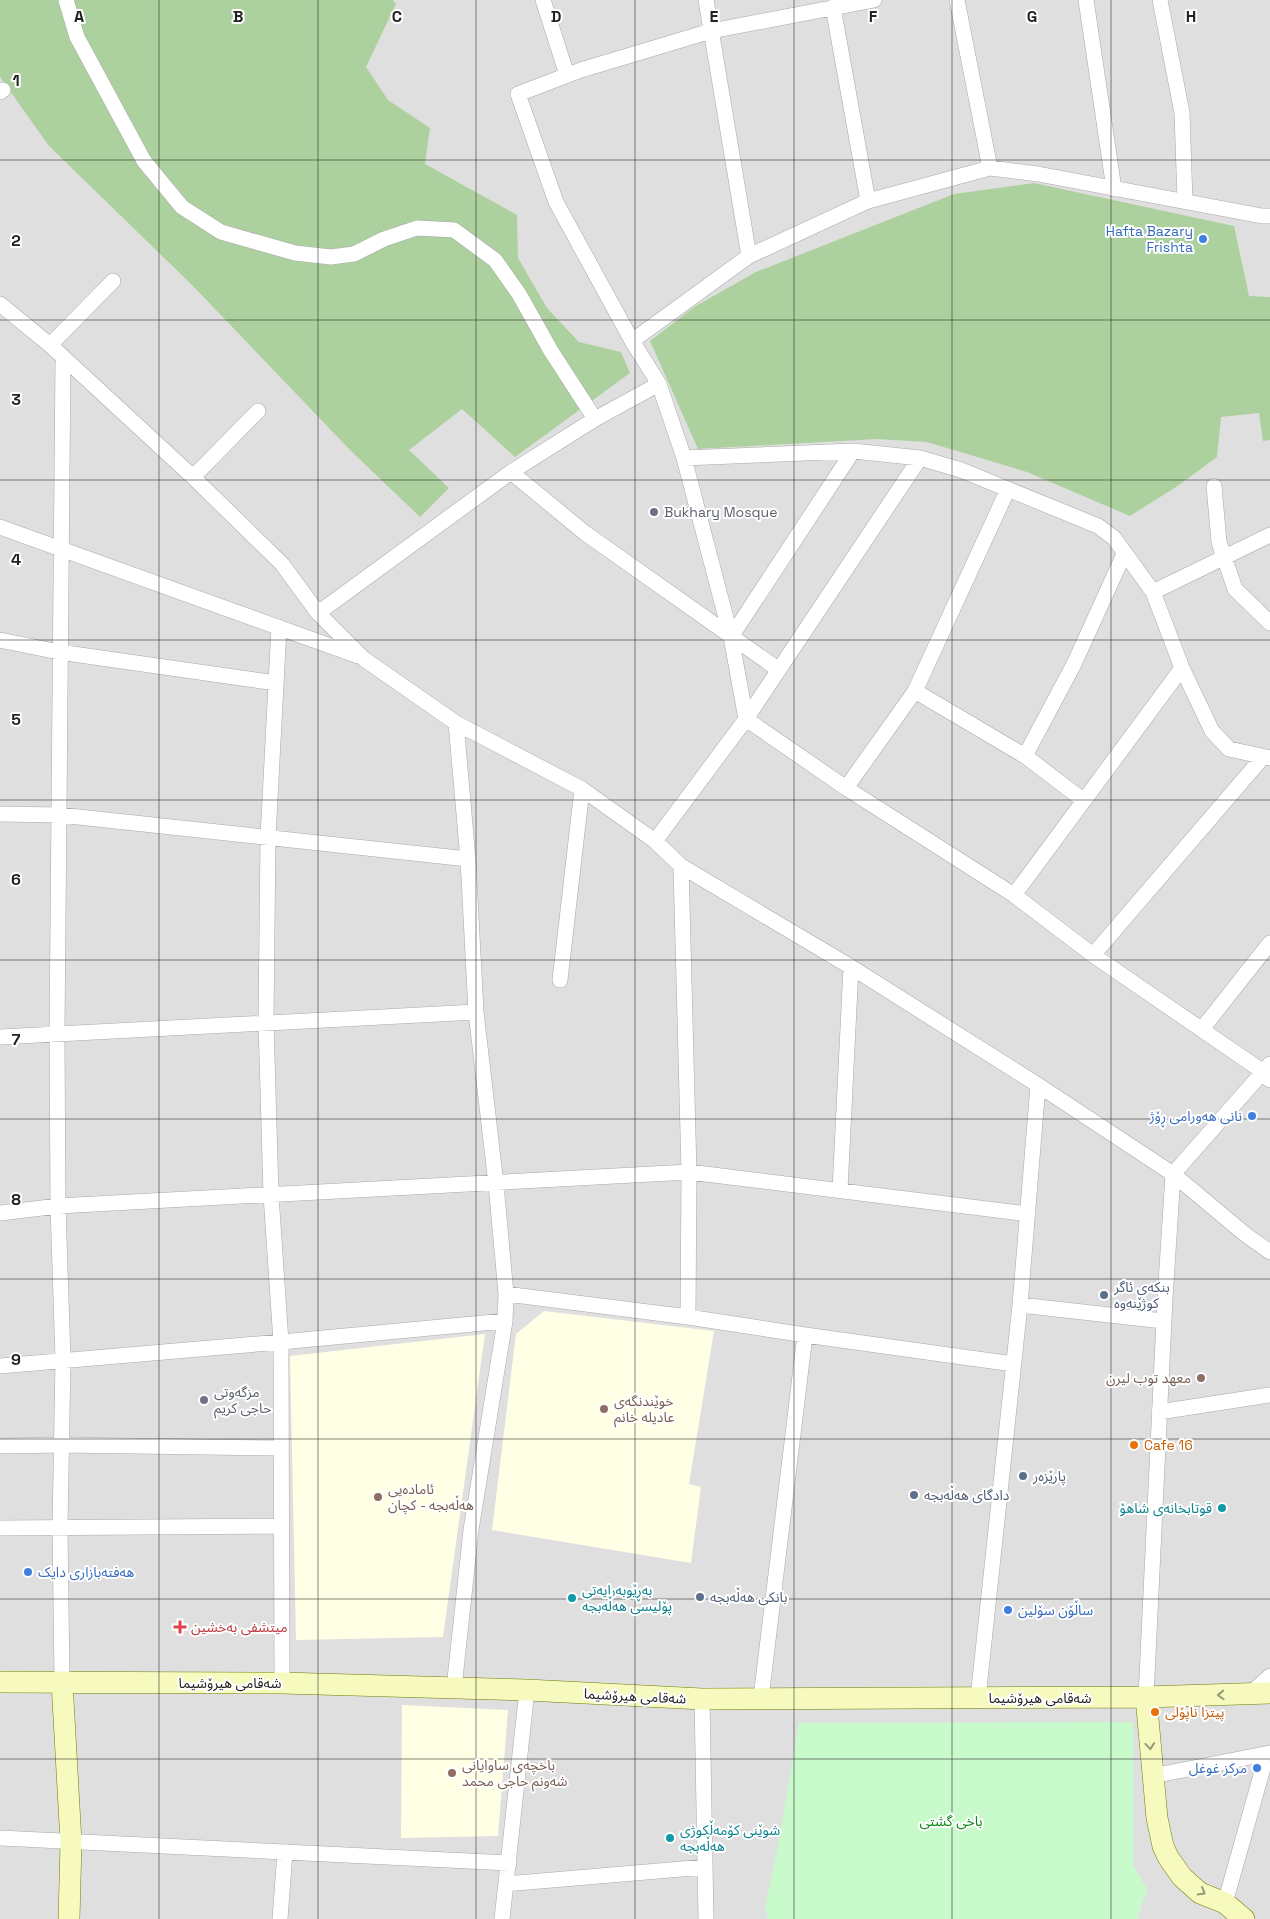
<svg xmlns="http://www.w3.org/2000/svg" width="1270" height="1919" viewBox="0 0 1270 1919" font-family="'Space Grotesk','Noto Sans Arabic',sans-serif">
  <style>
    .residential { fill: #e0dfdf }
    .education { fill: #ffffe5 }
    .forest { fill: #add19e }
    .park { fill: #c8facc }
    .lines { fill: none; stroke-linecap: round; stroke-linejoin: round }
    .minor-casing { stroke: #a9a9a9; stroke-width: 16 }
    .secondary-casing { stroke: #707d05; stroke-width: 22 }
    .minor { stroke: #fff; stroke-width: 15 }
    .secondary { stroke: #f7fabf; stroke-width: 21 }
    .oneway { stroke: #979978 }
    .grid { fill: none; stroke: #222; stroke-width: 1; stroke-opacity: 0.55 }
    .shop-dot { fill: #3f7fe0; stroke: #fff; stroke-width: 2 }
    .worship-dot { fill: #6b7280; stroke: #fff; stroke-width: 2 }
    .service-dot { fill: #5c6f8a; stroke: #fff; stroke-width: 2 }
    .education-dot { fill: #8d6e63; stroke: #fff; stroke-width: 2 }
    .food-dot { fill: #e8710a; stroke: #fff; stroke-width: 2 }
    .culture-dot { fill: #0f9aa8; stroke: #fff; stroke-width: 2 }
    .health-dot { fill: #e0444e; stroke: #fff; stroke-width: 2 }
    .labels { text-anchor: middle; dominant-baseline: central; stroke-width: 4; stroke-linejoin: round; paint-order: stroke }
    .shop-label { font-size: 14px; fill: #366cbe; stroke: #fff; text-anchor: end }
    .worship-label { font-size: 14px; fill: #5b616d; stroke: #fff; text-anchor: start }
    .service-label { font-size: 14px; fill: #4e5e75; stroke: #fff; text-anchor: start }
    .education-label { font-size: 14px; fill: #785e54; stroke: #fff; text-anchor: start }
    .food-label { font-size: 14px; fill: #c56008; stroke: #fff; text-anchor: start }
    .culture-label { font-size: 14px; fill: #0d838f; stroke: #fff; text-anchor: start }
    .health-label { font-size: 14px; fill: #be3a42; stroke: #fff; text-anchor: start }
    .street-label { font-size: 14px; fill: #222; stroke: #fff }
    .park-label { font-size: 14px; fill: #0c8416; stroke: #fff }
    .grid-label { font-size: 16px; text-anchor: middle; font-weight: bold; fill: #222; stroke: #fff; stroke-width: 4; stroke-linejoin: round; paint-order: stroke }
  </style>
  <rect width="100%" height="100%" fill="#f2efe9"/>
  <path class="residential" d="M0 0H1270V1919H0Z"/>
  <path class="education" d="M544 1311 714 1331 689 1484 701 1487 691 1563 492 1530 516 1334Z
    M485 1334 443 1637 296 1640 290 1356Z
    M402 1705 508 1710 498 1836 401 1838Z"/>
  <path class="forest" d="M0 0H393L396 4 366 67 388 100 430 128 425 164 517 215 518 258 547 308 579 342 621 352 630 373 515 457 462 409 409 450 449 488 420 517 351 451 192 285 49 146 0 77Z
    M1034 183 1234 226 1249 296 1270 297V440L1263 441 1259 413 1221 417 1217 457 1176 487 1130 516 1027 472 927 442 877 439 698 449 650 341 694 307 756 272 954 194Z"/>
  <path class="park" d="M1133 1722V1865L1147 1889 1137 1919H768L765 1907 778 1846 799 1723Z"/>
  <g class="lines">
    <g class="minor-casing">
      <path id="minor" d="M66 0 77 37 144 161 182 207 221 232 295 253 331 257 354 254 384 239 417 228 454 230 495 260 519 294 551 351 595 419
        M543 0 567 75
        M706 0 749 256
        M874 0 711 31 581 70 518 94 556 202 632 341 659 384 684 458 731 637 746 719 846 788 1014 895 1093 955 1262 1071 1270 1080
        M957 0 990 168
        M1086 0 1114 189
        M1160 0 1182 113 1185 201
        M833 7 868 201
        M0 92 3 90
        M0 304 50 345 193 477 282 564 318 613 364 659 456 723 582 789 655 841 681 866 851 967 1038 1085 1173 1174 1246 1235 1270 1252
        M632 341 749 256 868 201 990 168 1038 174 1262 216H1270
        M50 345 113 281
        M684 458 853 451 920 458 961 470 1098 526 1114 538 1153 592 1182 668 1212 731 1229 749 1270 758
        M511 472 585 533 779 670
        M193 477 258 411
        M1214 486 1219 542 1235 589 1270 623
        M0 527 358 656
        M1153 592 1270 535
        M318 613 511 472 595 419 659 384
        M279 627 268 837 266 1022 271 1195 281 1342 282 1683
        M731 637 853 451
        M0 640 59 652 276 683
        M915 691 1025 756 1083 800
        M1025 756 1074 664 1124 554
        M846 788 915 691 1008 489
        M0 814 60 815 468 859
        M655 841 746 719 920 458
        M681 866 689 1172 688 1317
        M1014 895 1182 668
        M1093 955 1263 757
        M560 980 582 789
        M1202 1029 1270 943
        M0 1037 476 1012
        M840 1190 851 967
        M0 1213 58 1206 689 1172 1028 1214
        M506 1294 688 1317 805 1335 1013 1364
        M1020 1305 1038 1085
        M0 1366 281 1342 505 1321
        M1159 1412 1270 1395
        M0 1446 62 1445 281 1448
        M0 1528 281 1526
        M62 1682 60 1527 63 1360 58 1206 57 1034 63 358
        M454 1688 471 1530 505 1321 506 1294 496 1184 476 1012 468 859 456 723
        M1250 1694 1270 1676
        M1146 1697 1165 1299 1173 1174 1270 1064
        M761 1698 805 1335
        M978 1698 1020 1305 1163 1321
        M702 1699 706 1919
        M1152 1776 1270 1753
        M0 1838 509 1863
        M506 1884 705 1867
        M1225 1903 1267 1754
        M280 1919 285 1852
        M502 1919 527 1690"/>
    </g>
    <g class="secondary-casing">
      <path id="secondary" d="M0 1682 282 1683 527 1690 702 1699 1146 1697 1270 1693
        M62 1682 71 1842 69 1919
        M1146 1697 1157 1818 1163 1846 1168 1857 1182 1877 1200 1893 1225 1903 1244 1919"/>
    </g>
    <use href="#minor" class="minor"/>
    <use href="#secondary" class="secondary"/>
  </g>
  <defs><path id="oneway-chevron" d="M-2-3.5L2.5 0L-2 3.5" fill="none" stroke-width="1.6" stroke-linecap="round" stroke-linejoin="round" transform="scale(1.25)"/></defs>
  <g class="oneway">
    <use href="#oneway-chevron" transform="translate(1221 1695) rotate(178)"/>
    <use href="#oneway-chevron" transform="translate(1150 1746) rotate(85)"/>
    <use href="#oneway-chevron" transform="translate(1202 1892) rotate(31)"/>
  </g>
  <path class="grid" d="M159 0V1919M318 0V1919M476 0V1919M635 0V1919M794 0V1919M952 0V1919M1111 0V1919M0 160H1270M0 320H1270M0 480H1270M0 640H1270M0 800H1270M0 960H1270M0 1119H1270M0 1279H1270M0 1439H1270M0 1599H1270M0 1759H1270"/>
  <g class="shop-dot">
    <circle cx="1203" cy="239" r="5"/>
    <circle cx="1252" cy="1116" r="5"/>
    <circle cx="28" cy="1572" r="5"/>
    <circle cx="1008" cy="1610" r="5"/>
    <circle cx="1257" cy="1768" r="5"/>
  </g>
  <g class="worship-dot">
    <circle cx="654" cy="512" r="5"/>
    <circle cx="204" cy="1400" r="5"/>
  </g>
  <g class="service-dot">
    <circle cx="1104" cy="1295" r="5"/>
    <circle cx="1023" cy="1476" r="5"/>
    <circle cx="914" cy="1495" r="5"/>
    <circle cx="700" cy="1597" r="5"/>
  </g>
  <g class="education-dot">
    <circle cx="1201" cy="1378" r="5"/>
    <circle cx="604" cy="1409" r="5"/>
    <circle cx="378" cy="1497" r="5"/>
    <circle cx="452" cy="1773" r="5"/>
  </g>
  <g class="food-dot">
    <circle cx="1134" cy="1445" r="5"/>
    <circle cx="1155" cy="1712" r="5"/>
  </g>
  <g class="culture-dot">
    <circle cx="1222" cy="1508" r="5"/>
    <circle cx="572" cy="1598" r="5"/>
    <circle cx="670" cy="1838" r="5"/>
  </g>
  <path class="health-dot" d="M177.5 1619.5h5v5h5v5h-5v5h-5v-5h-5v-5h5z"/>
  <g class="labels">
    <g class="shop-label">
      <text x="1193" y="231">Hafta Bazary<tspan x="1193" dy="16">Frishta</tspan></text>
      <text x="1242" y="1116">نانی هەورامی ڕۆژ</text>
      <text x="38" y="1572" text-anchor="start">هەفتەبازاری دایک</text>
      <text x="1018" y="1610" text-anchor="start">ساڵۆن سۆلین</text>
      <text x="1247" y="1768">مركز غوغل</text>
    </g>
    <g class="worship-label">
      <text x="664" y="512">Bukhary Mosque</text>
      <text x="214" y="1392">مزگە‌وتی<tspan x="214" dy="16">حاجی كریم</tspan></text>
    </g>
    <g class="service-label">
      <text x="1114" y="1287">بنکەی ئاگر<tspan x="1114" dy="16">کوژێنەوە</tspan></text>
      <text x="1033" y="1476">پارێزەر</text>
      <text x="924" y="1495">دادگای هەڵەبجە</text>
      <text x="710" y="1597">بانکی هەڵەبجە</text>
    </g>
    <g class="education-label">
      <text x="1191" y="1378" text-anchor="end">معهد توب ليرن</text>
      <text x="614" y="1401">خوێندنگەی<tspan x="614" dy="16">عادیلە خانم</tspan></text>
      <text x="388" y="1489">ئامادەیی<tspan x="388" dy="16">هەڵەبجە - کچان</tspan></text>
      <text x="462" y="1765">باخچە‌ی ساوایانی<tspan x="462" dy="16">شە‌ونم حاجی محمد</tspan></text>
    </g>
    <g class="food-label">
      <text x="1144" y="1445">Cafe 16</text>
      <text x="1165" y="1712">پیتزا ناپۆلی</text>
    </g>
    <g class="culture-label">
      <text x="1212" y="1508" text-anchor="end">قوتابخانەی شاهۆ</text>
      <text x="582" y="1590">بەڕێوبەرایەتی<tspan x="582" dy="16">پۆلیسی هەڵەبجە</tspan></text>
      <text x="680" y="1830">شوێنی کۆمەڵکوژی<tspan x="680" dy="16">هەڵەبجە</tspan></text>
    </g>
    <g class="health-label">
      <text x="191" y="1627">میتشفی بەخشین</text>
    </g>
    <g class="street-label">
      <text x="230" y="1683">شەقامی هیرۆشیما</text>
      <text transform="translate(635 1696) rotate(3)">شەقامی هیرۆشیما</text>
      <text x="1040" y="1698">شەقامی هیرۆشیما</text>
    </g>
    <g class="park-label">
      <text x="951" y="1821">باخی گشتی</text>
    </g>
  </g>
  <g class="grid-label">
    <text x="79" y="22">A</text>
    <text x="238" y="22">B</text>
    <text x="397" y="22">C</text>
    <text x="556" y="22">D</text>
    <text x="714" y="22">E</text>
    <text x="873" y="22">F</text>
    <text x="1032" y="22">G</text>
    <text x="1191" y="22">H</text>
    <text x="16" y="86">1</text>
    <text x="16" y="246">2</text>
    <text x="16" y="405">3</text>
    <text x="16" y="565">4</text>
    <text x="16" y="725">5</text>
    <text x="16" y="885">6</text>
    <text x="16" y="1045">7</text>
    <text x="16" y="1205">8</text>
    <text x="16" y="1365">9</text>
  </g>
</svg>
